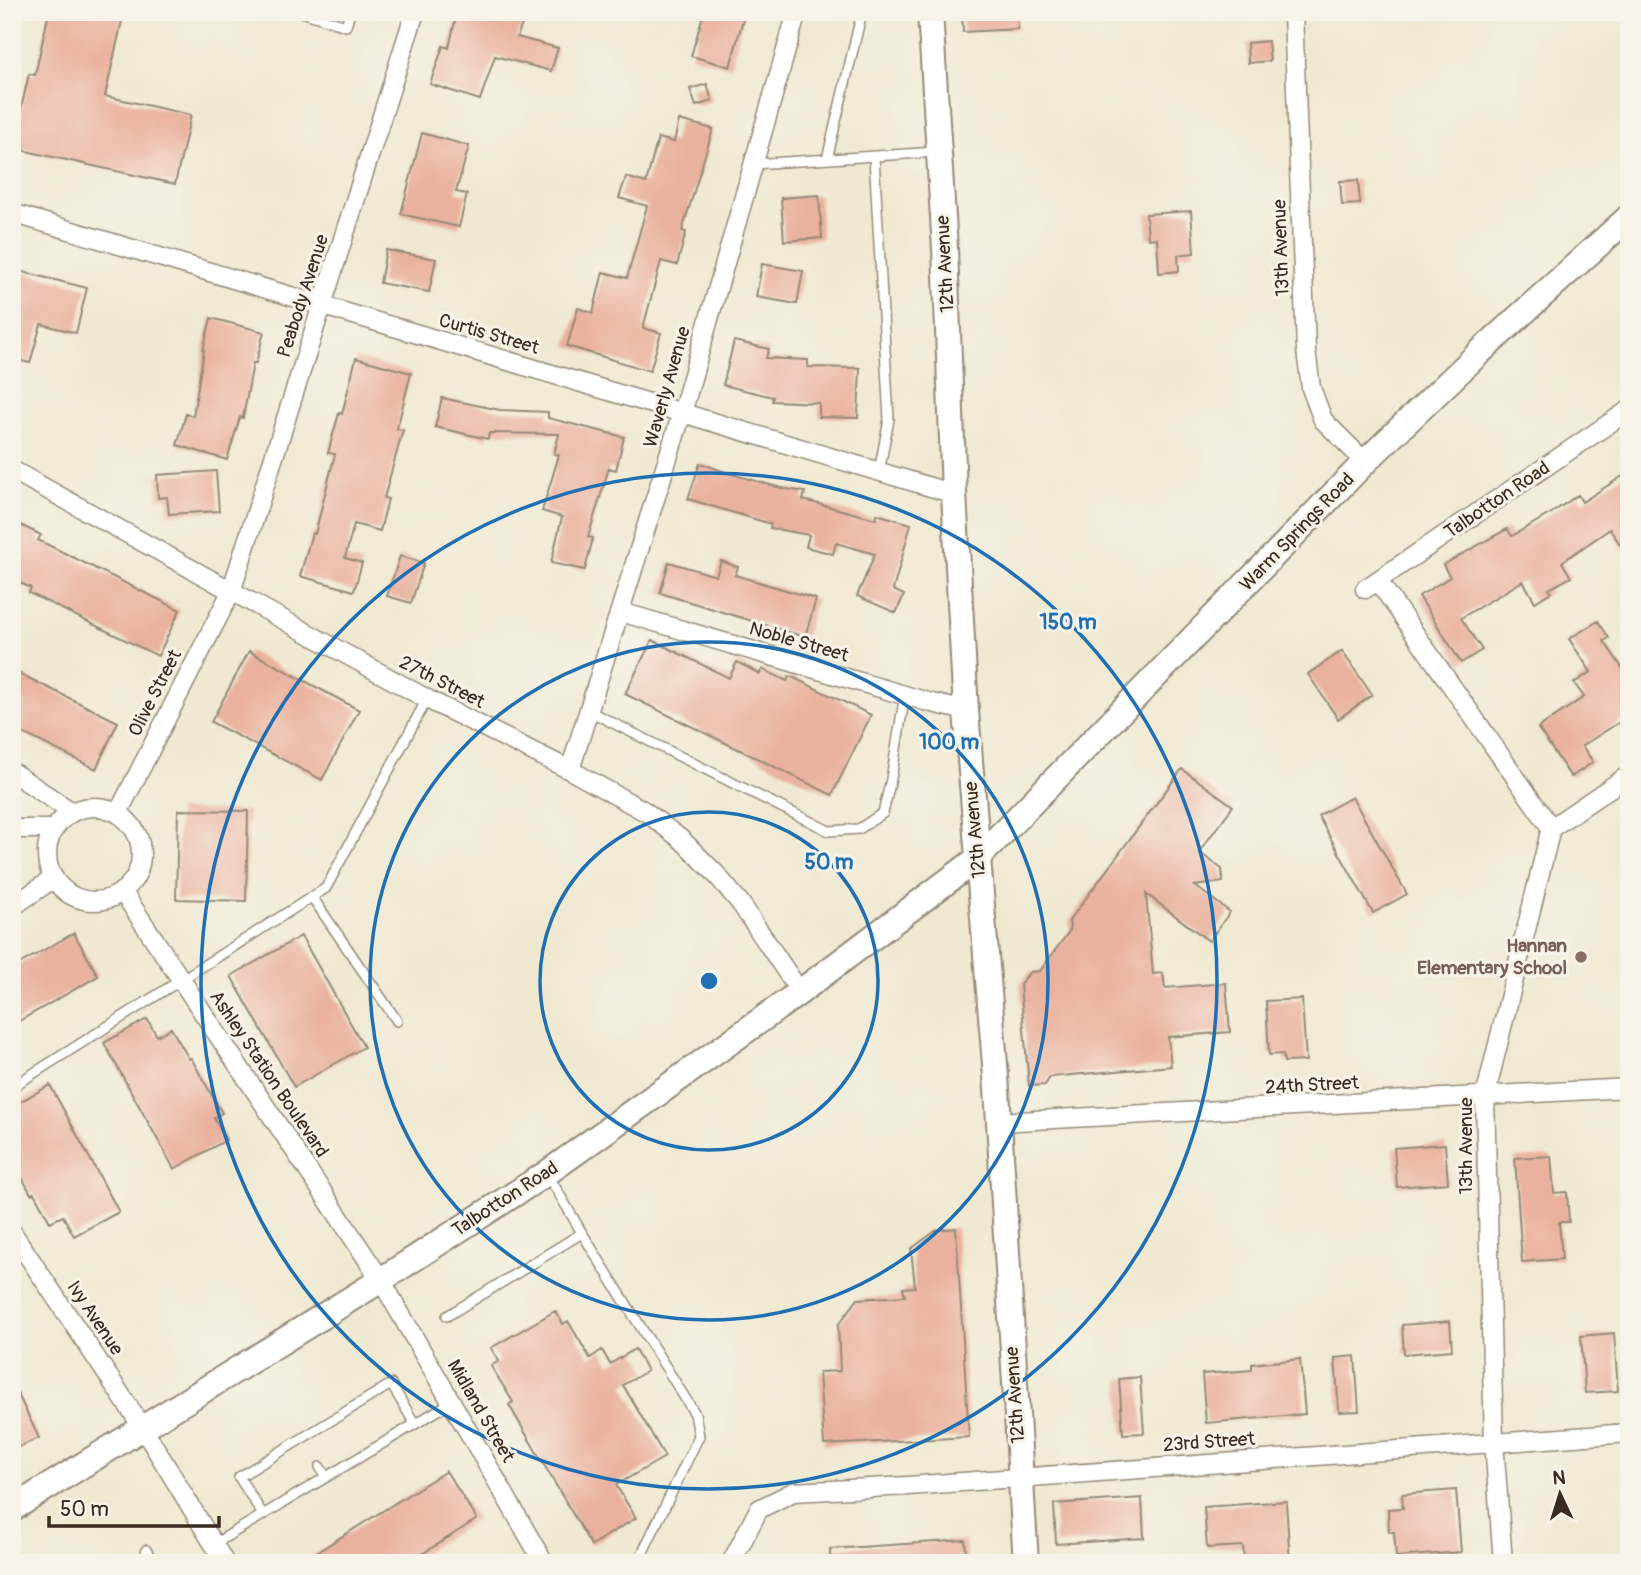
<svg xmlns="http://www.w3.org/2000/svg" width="1641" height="1575" viewBox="0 0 1641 1575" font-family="Pangolin,sans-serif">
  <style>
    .building { fill: #eab19e }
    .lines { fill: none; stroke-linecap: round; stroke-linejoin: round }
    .lane-casing { stroke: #958a78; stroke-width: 12 }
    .street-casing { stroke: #958a78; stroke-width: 21 }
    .secondary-casing { stroke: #958a78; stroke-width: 28 }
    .lane { stroke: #fff; stroke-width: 9 }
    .street { stroke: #fff; stroke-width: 18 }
    .secondary { stroke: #fff; stroke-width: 24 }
    .ring { fill: none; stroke: #1f6fb2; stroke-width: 3.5 }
    .education-dot { fill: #8d6e63; stroke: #f7f3e8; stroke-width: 2.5 }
    .labels { text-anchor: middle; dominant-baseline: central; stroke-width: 6; stroke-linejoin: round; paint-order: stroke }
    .street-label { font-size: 19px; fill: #3b2a1e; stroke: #f7f3e8 }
    .education-label { font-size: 19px; font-weight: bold; fill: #785e54; stroke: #f7f3e8; text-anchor: end }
    .centre { fill: #1f6fb2; stroke: #f7f3e8; stroke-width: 3.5 }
    .ring-label { font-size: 21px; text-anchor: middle; font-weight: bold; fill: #1f6fb2; stroke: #f7f3e8; stroke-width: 6; stroke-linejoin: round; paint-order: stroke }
  </style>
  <rect width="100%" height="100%" fill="#f7f3e8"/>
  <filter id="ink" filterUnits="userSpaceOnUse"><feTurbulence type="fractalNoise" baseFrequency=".0143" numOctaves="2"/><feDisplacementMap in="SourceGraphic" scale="14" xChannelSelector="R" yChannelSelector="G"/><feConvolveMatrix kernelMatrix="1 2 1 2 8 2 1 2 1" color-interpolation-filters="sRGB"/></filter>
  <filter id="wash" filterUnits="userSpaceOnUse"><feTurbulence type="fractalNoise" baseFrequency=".00686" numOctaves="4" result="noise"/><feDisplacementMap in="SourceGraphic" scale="28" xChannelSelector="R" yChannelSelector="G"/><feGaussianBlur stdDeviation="1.57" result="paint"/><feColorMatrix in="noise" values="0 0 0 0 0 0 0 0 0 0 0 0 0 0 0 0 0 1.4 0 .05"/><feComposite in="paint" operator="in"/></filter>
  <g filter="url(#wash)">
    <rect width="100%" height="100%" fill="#efe9d2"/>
    <g id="blocks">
      <path class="building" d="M49 12H124L105 96 191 115 175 184 12 148 29 74 35 75Z
        M457 12H527L517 37 558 48 551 71 495 56 480 100 430 84 443 46 449 48Z
        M704 12H745L730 67 691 56Z
        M962 12H1017L1018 29 963 32Z
        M1268 41 1270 61 1248 63 1247 43Z
        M707 84 712 101 696 106 690 89Z
        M679 120 713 129 682 231 686 232 677 265 661 261 643 328 661 333 650 371 567 346 578 308 593 313 603 272 627 278 647 206 619 198 626 177 646 183 658 138 674 142Z
        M422 133 469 146 456 192 467 194 459 227 401 214Z
        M1358 180 1360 204 1342 205 1340 181Z
        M819 195 822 238 784 241 781 198Z
        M1191 211 1194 253 1178 255 1179 271 1159 273 1157 238 1148 239 1146 214Z
        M386 250 436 259 429 292 380 283Z
        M762 264 803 271 797 304 756 297Z
        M19 271 87 288 76 333 41 324 30 363 12 359V300Z
        M211 318 264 332 256 363H253L243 418 240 417 227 460 177 445 186 414 193 416 204 350H203Z
        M734 341 769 349 766 358 808 360V367L860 368 858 418 819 417V403L772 401 773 397 723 385Z
        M356 358 411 373 397 429 403 430 384 498 388 499 380 531 354 524 345 558 362 563 354 591 300 576 312 533 315 534 335 454 328 453 339 413 342 414Z
        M442 398 500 410 548 412V418L624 437 616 470 609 468 588 537 593 538 585 570 551 563 562 517 542 511 559 455 554 454 559 434 489 433 488 439 435 427Z
        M700 463 728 473 781 488 805 492 803 500 876 519 877 514 911 524 893 590 904 595 896 613 857 596 875 554 836 543 833 554 806 547 809 535 770 528 771 524 688 499Z
        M216 471 219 511 169 514 167 497 158 498 157 475Z
        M1629 472V558L1610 529 1562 562 1571 577 1549 589 1551 592 1535 602 1523 581 1461 618 1482 650 1461 663 1419 596 1450 577 1443 565 1507 529 1512 536 1553 512 1578 495 1582 502Z
        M12 521 41 535 38 540 180 610 158 656 29 593 31 588 12 579Z
        M400 556 424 563 411 603 387 596Z
        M721 561 738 567 735 575 816 599 805 637 660 593 669 562 716 576Z
        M1598 621 1609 638 1604 641 1629 678V716L1582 746 1593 762 1571 777 1538 728 1584 697 1574 683 1591 672 1569 639Z
        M652 640 729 678 737 662 760 674 762 669 787 681 790 676 871 715 832 795 625 694Z
        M249 651 359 710 322 780 211 722Z
        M1342 651 1372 695 1338 719 1308 674Z
        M12 670 118 722 96 769 12 728Z
        M1182 769 1233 806 1199 852 1222 869 1223 882 1195 886 1230 912 1209 941 1146 894 1153 974 1163 973 1165 988 1226 983 1230 1032 1168 1037 1171 1066 1050 1077 1045 1085 1029 1086 1020 984 1030 972 1040 971 1070 930 1069 921Z
        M1352 797 1407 894 1373 913 1318 816Z
        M178 810 248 811 246 901 176 899Z
        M74 933 98 976 12 1025V968Z
        M301 936 364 1047 294 1087 231 976Z
        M1302 999 1306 1061 1284 1062 1283 1054 1269 1055 1266 1001Z
        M147 1019 157 1036 171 1028 189 1059 191 1058 222 1113 214 1118 226 1140 174 1169 104 1043Z
        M50 1085 119 1212 74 1236 63 1216 50 1222 34 1193 31 1194 12 1159V1106Z
        M1445 1144 1448 1183 1397 1187 1394 1148Z
        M1551 1156 1554 1193 1567 1192 1569 1222H1559L1562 1259 1522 1262 1515 1158Z
        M956 1228 969 1437 824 1445 819 1372 840 1371 838 1325 858 1299 905 1296 903 1288 915 1287 911 1249 937 1230Z
        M555 1311 563 1324 568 1321 590 1358 602 1350 610 1364 635 1349 647 1371 623 1385 665 1457 616 1485 636 1518 591 1545 509 1405 513 1402 491 1366 499 1361 491 1348Z
        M1450 1321 1452 1350 1404 1354 1402 1325Z
        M1614 1333 1618 1391 1585 1393 1581 1336Z
        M1355 1356 1359 1411 1339 1412 1335 1358Z
        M1300 1359 1305 1414 1206 1423 1202 1374 1252 1370V1364Z
        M1140 1377 1144 1433 1123 1434 1119 1379Z
        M12 1382 39 1438 12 1450Z
        M446 1471 477 1519 408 1563H300Z
        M1456 1490 1461 1552 1396 1557 1394 1532H1389L1388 1509 1403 1508 1402 1494Z
        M1142 1498 1144 1538 1056 1544 1054 1504Z
        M1286 1501 1290 1563H1271L1270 1557 1244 1559 1243 1546 1207 1548 1204 1507Z
        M965 1540 967 1563H830V1549Z"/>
    </g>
  </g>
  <g filter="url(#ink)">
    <use href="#blocks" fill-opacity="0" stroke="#958a78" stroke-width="2"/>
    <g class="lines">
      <g class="lane-casing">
        <path id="lane" d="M302 12 346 26 350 12
          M874 156 889 419 879 472
          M827 159 862 12
          M753 164 936 152
          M589 711 829 831 859 829 883 813 891 779 905 695
          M312 897 397 1021
          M12 1087 326 888 427 699
          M548 1175 582 1233 695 1414 699 1436 639 1560 634 1563
          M447 1316 582 1233
          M320 1467 326 1477
          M263 1515 239 1477 391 1384 415 1424
          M214 1544 452 1402
          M146 1550 154 1563"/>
      </g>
      <g class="street-casing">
        <path id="street" d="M1293 12 1306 350 1311 388 1323 420 1365 462
          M12 213 954 494
          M12 470 427 699 570 770 646 812 682 840 715 873 741 904 800 992
          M1378 581 1551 828 1485 1097 1494 1442 1503 1563
          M1365 589 1629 410
          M621 612 928 702 966 711
          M570 770 682 413 797 12
          M12 772 72 812
          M47 854a47 47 0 1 1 94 0a47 47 0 1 1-94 0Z
          M118 813 231 592 415 12
          M1551 828 1629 775
          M12 829H54
          M122 891 381 1280 544 1563
          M12 907 54 878
          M998 1122 1629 1088
          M12 1232 143 1428 225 1563
          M731 1563 759 1509 793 1492 908 1486 1629 1433"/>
      </g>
      <g class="secondary-casing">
        <path id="secondary" d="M930 12 945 249 954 494 966 711 997 1089 1026 1563
          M12 1509 381 1280 547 1173 800 992 977 859 1365 462 1481 351 1629 217"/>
      </g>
      <use href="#lane" class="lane"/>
      <use href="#street" class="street"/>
      <use href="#secondary" class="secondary"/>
    </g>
  </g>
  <g class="ring">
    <circle cx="709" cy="981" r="169"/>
    <circle cx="709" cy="981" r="339"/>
    <circle cx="709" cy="981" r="508"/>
  </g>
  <circle class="education-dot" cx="1581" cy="957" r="7"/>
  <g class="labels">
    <g class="street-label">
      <text transform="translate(1281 248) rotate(-92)">13th Avenue</text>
      <text transform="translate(945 264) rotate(-93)">12th Avenue</text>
      <text transform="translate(303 296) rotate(-72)">Peabody Avenue</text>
      <text transform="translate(489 334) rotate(16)">Curtis Street</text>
      <text transform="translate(667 387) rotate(-74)">Waverly Avenue</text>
      <text transform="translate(1497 500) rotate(-34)">Talbotton Road</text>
      <text transform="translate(1297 532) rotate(-46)">Warm Springs Road</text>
      <text transform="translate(799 642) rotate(16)">Noble Street</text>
      <text transform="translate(442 682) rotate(27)">27th Street</text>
      <text transform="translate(155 693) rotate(-63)">Olive Street</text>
      <text transform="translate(975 830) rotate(-95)">12th Avenue</text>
      <text transform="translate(269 1074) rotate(56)">Ashley Station Boulevard</text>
      <text transform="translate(1312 1085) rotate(-3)">24th Street</text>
      <text transform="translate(1466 1146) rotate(-90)">13th Avenue</text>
      <text transform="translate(505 1199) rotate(-33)">Talbotton Road</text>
      <text transform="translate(95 1318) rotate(56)">Ivy Avenue</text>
      <text transform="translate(1015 1395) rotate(-94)">12th Avenue</text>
      <text transform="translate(481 1411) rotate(60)">Midland Street</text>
      <text transform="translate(1209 1442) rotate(-4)">23rd Street</text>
    </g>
    <g class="education-label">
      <text x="1567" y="946">Hannan<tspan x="1567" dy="22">Elementary School</tspan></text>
    </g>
  </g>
  <circle cx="709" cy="981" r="10" class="centre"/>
  <g class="ring-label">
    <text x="1068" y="629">150 m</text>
    <text x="949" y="749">100 m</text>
    <text x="829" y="869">50 m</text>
  </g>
  <rect width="1641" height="1575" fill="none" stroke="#f7f3e8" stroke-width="42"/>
  <g transform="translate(1560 1494) rotate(356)" stroke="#f7f3e8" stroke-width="5" paint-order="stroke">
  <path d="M0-5L12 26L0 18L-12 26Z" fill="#3b2a1e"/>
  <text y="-10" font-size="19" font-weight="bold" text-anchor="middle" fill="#3b2a1e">N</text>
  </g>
  <path d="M49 1516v10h170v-10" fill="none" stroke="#3b2a1e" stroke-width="3.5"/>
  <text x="60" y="1516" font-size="21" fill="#3b2a1e" stroke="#f7f3e8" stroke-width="5" paint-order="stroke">50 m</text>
</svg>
